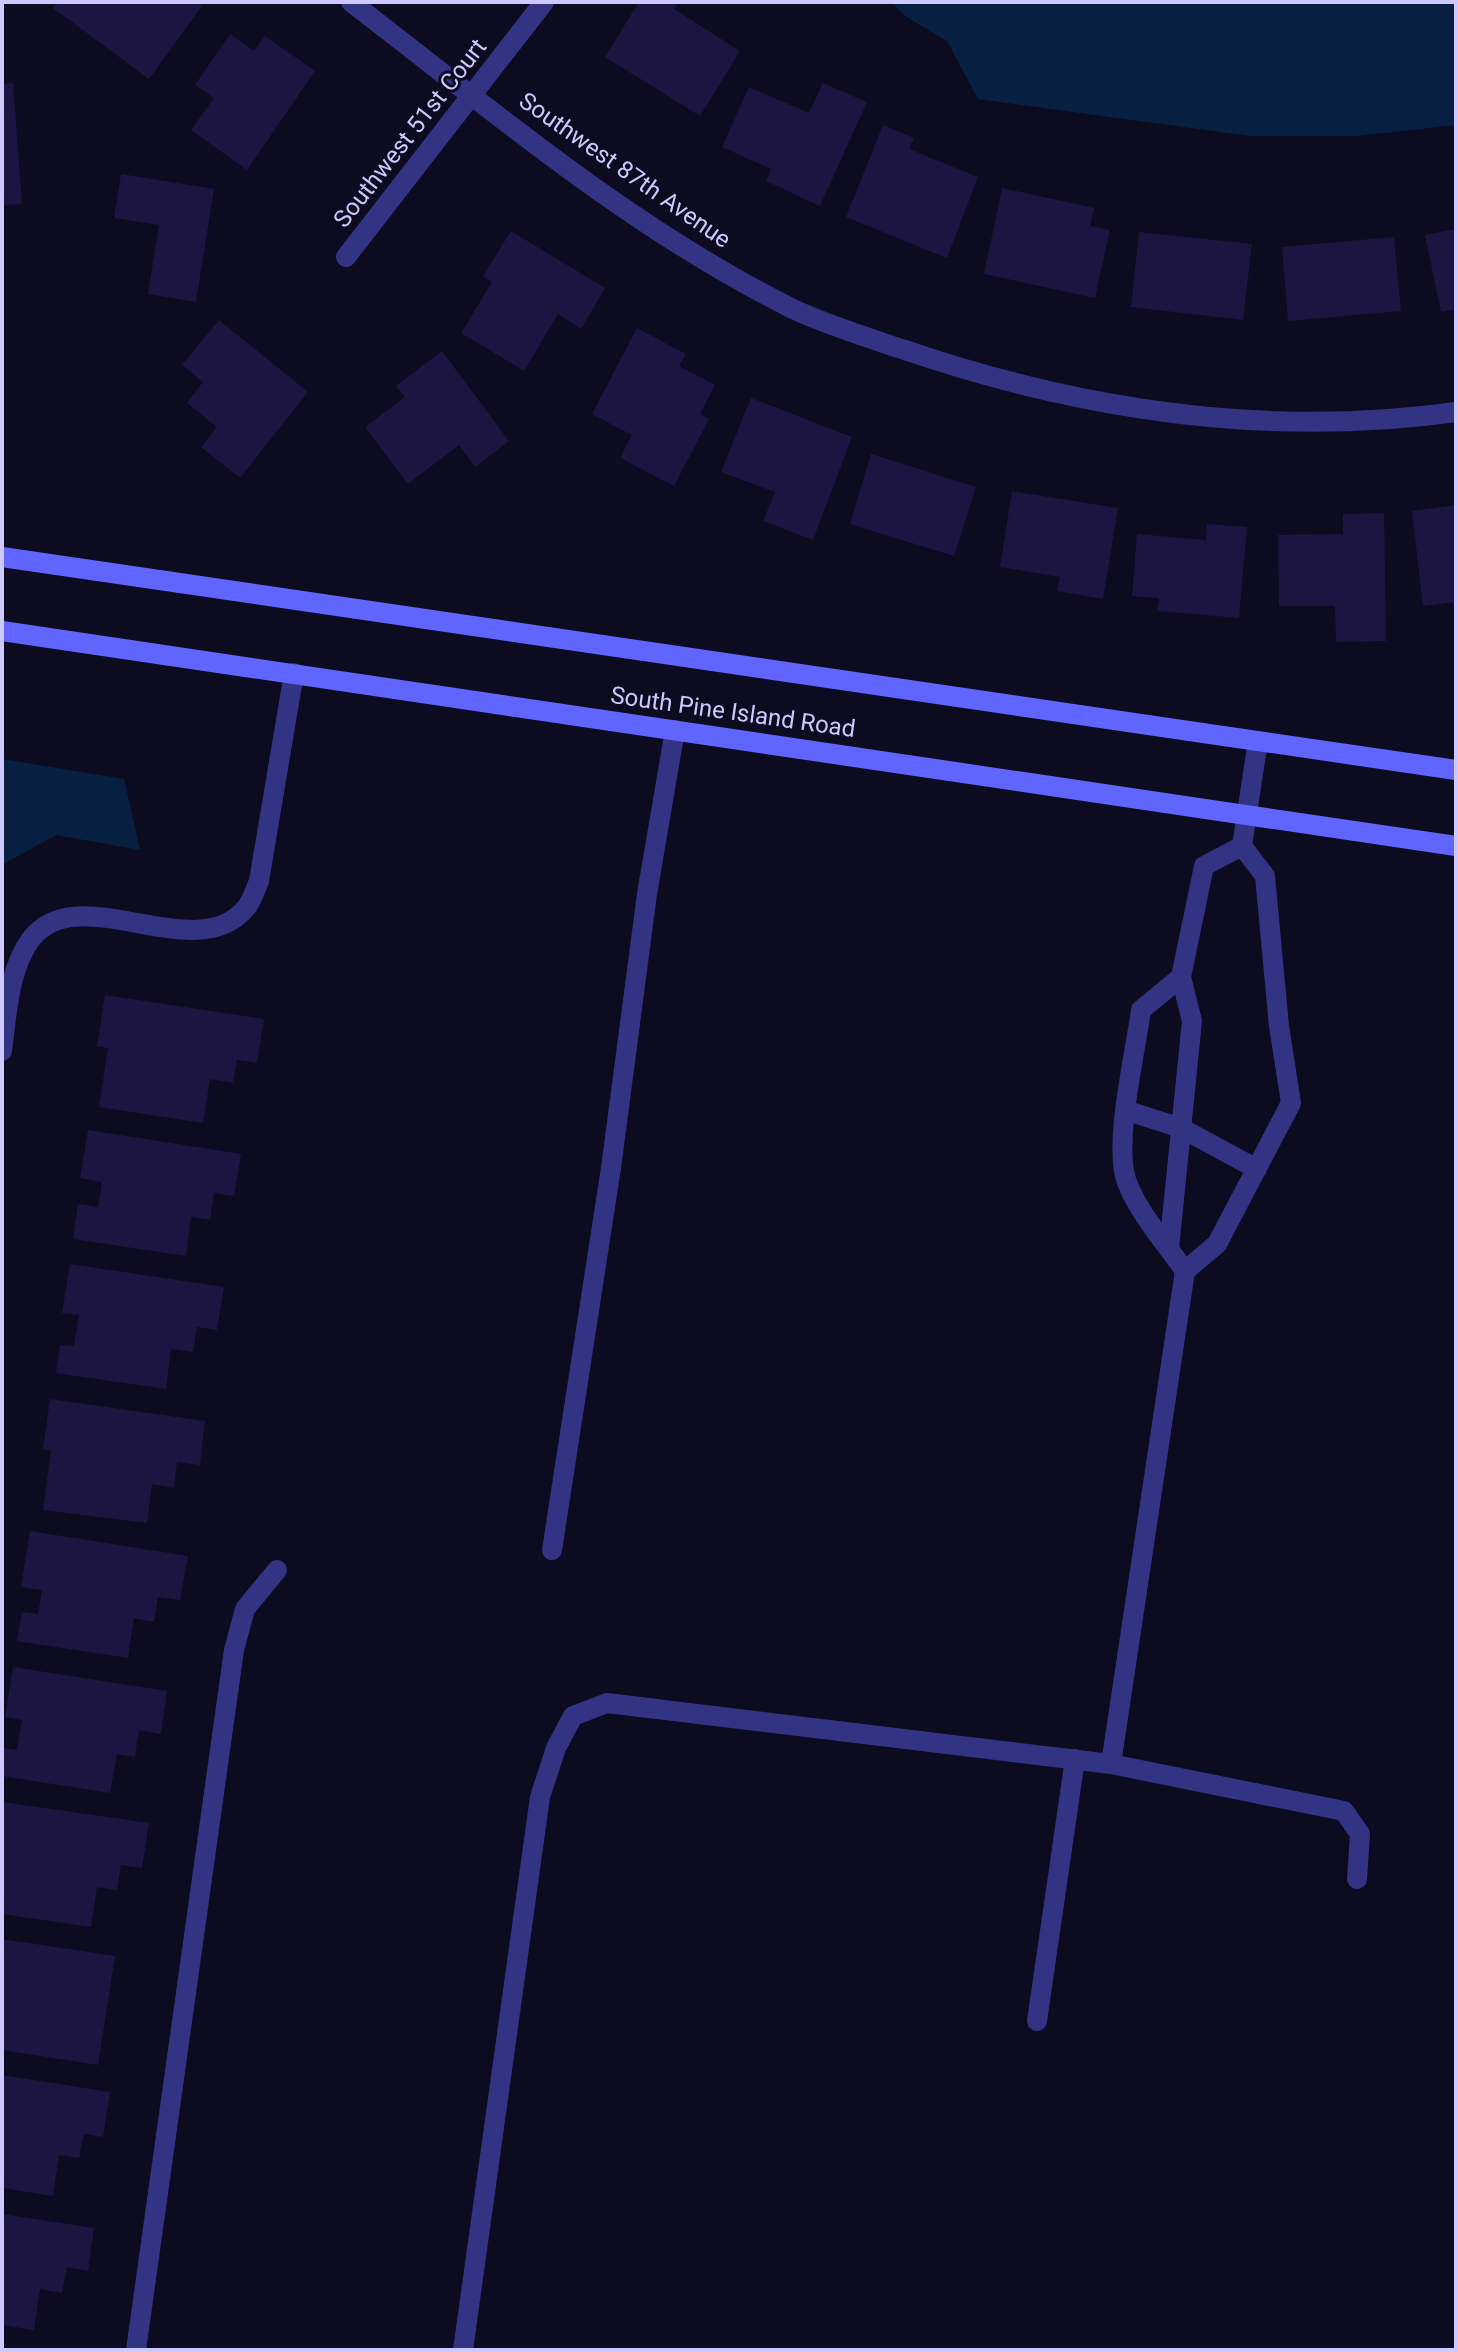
<svg xmlns="http://www.w3.org/2000/svg" width="1458" height="2352" viewBox="0 0 1458 2352" font-family="Roboto,sans-serif">
  <style>
    .water { fill: #072042 }
    .building { fill: #1c1542 }
    .lines { fill: none; stroke-linecap: round; stroke-linejoin: round }
    .service { stroke: #323383; stroke-width: 20 }
    .minor { stroke: #323383; stroke-width: 20 }
    .secondary { stroke: #6065ff; stroke-width: 20 }
    .labels { text-anchor: middle; dominant-baseline: central; stroke-width: 6; stroke-linejoin: round; paint-order: stroke }
    .street-label { font-size: 24px; fill: #cdc9ff; stroke: #0d0b20 }
  </style>
  <rect width="100%" height="100%" fill="#0d0b20"/>
  <path class="water" d="M892 2H1456V125L1357 136H1250L978 99 947 41 905 16Z
    M2 759 124 779 140 850 56 835 2 865Z"/>
  <path class="building" d="M57 2H197L202 6 149 79 53 8Z
    M639 2H678L674 9 740 51 700 116 605 57Z
    M230 34 254 51 265 36 315 71 247 170 191 130 214 98 195 85Z
    M13 83 22 204 2 205V84Z
    M823 83 867 102 820 206 766 181 771 169 722 147 749 87 809 113Z
    M883 125 914 138 909 149 978 177 947 258 846 217Z
    M121 174 214 189 196 302 148 294 159 225 114 218Z
    M1002 188 1094 208 1090 226 1110 230 1095 298 984 274Z
    M1456 229V309L1441 312 1425 235Z
    M511 231 605 288 581 329 558 314 524 371 461 333 492 282 483 276Z
    M1139 232 1252 244 1243 320 1131 307Z
    M1394 237 1401 311 1288 321 1282 247Z
    M219 320 308 392 240 478 201 447 217 427 187 403 203 382 182 365Z
    M637 328 686 354 679 366 715 385 700 414 709 419 674 486 620 458 632 435 592 414Z
    M442 351 509 441 475 467 459 445 408 484 365 427 405 397 396 386Z
    M751 398 852 437 813 540 763 521 775 492 721 472Z
    M871 454 976 487 954 556 850 524Z
    M1012 491 1118 508 1103 599 1057 591 1060 577 1000 567Z
    M1456 505V602L1423 606 1412 511Z
    M1384 513 1386 641 1336 642 1335 606H1279L1278 535 1343 534V514Z
    M1207 524 1247 527 1239 618 1157 611 1159 598 1132 596 1137 534 1206 540Z
    M105 995 264 1019 257 1063 237 1060 233 1083 210 1079 203 1123 99 1107 108 1048 97 1046Z
    M88 1130 241 1154 234 1196 214 1193 210 1220 191 1217 186 1256 73 1239 78 1204 98 1207 102 1182 80 1178Z
    M70 1264 224 1287 217 1330 197 1327 193 1352 171 1349 166 1389 56 1373 60 1345 74 1346 79 1315 62 1313Z
    M50 1399 205 1421 200 1465 177 1462 174 1488 152 1484 147 1523 43 1510 51 1450 43 1449Z
    M30 1531 188 1556 180 1600 158 1597 154 1622 134 1618 128 1658 17 1641 22 1612 38 1614 42 1590 21 1587Z
    M13 1667 167 1691 161 1734 139 1730 135 1757 117 1754 110 1793 2 1776V1748L17 1750 22 1720 5 1717Z
    M2 1802 149 1823 142 1868 121 1865 117 1890 97 1887 91 1927 2 1914Z
    M2 1939 115 1956 98 2065 2 2050Z
    M2 2075 110 2092 103 2137 84 2134 79 2158 59 2155 53 2196 2 2188Z
    M2 2214 94 2228 88 2271 67 2267 62 2293 40 2289 34 2330 2 2325Z"/>
  <g class="lines">
    <path class="service" d="M552 1550 611 1168 647 894 675 730
      M1037 2021 1075 1759
      M136 2350 234 1650 245 1609 277 1570"/>
    <path class="minor" d="M351 2C493 111 632 229 793 309 827 325 866 337 902 349 1080 410 1269 438 1456 412
      M346 257 544 2
      M2 1051C7 1015 8 970 31 939 78 877 194 968 245 909 252 902 255 890 259 881L294 673
      M1128 1111 1181 1128 1257 1169
      M1169 1248 1192 1021 1181 977
      M1185 1271C1167 1245 1129 1202 1124 1171 1117 1129 1135 1054 1141 1010L1181 977 1204 866 1242 846
      M1111 1764 1185 1271 1217 1244 1291 1103 1279 1026 1265 876 1242 846 1258 741
      M463 2350 540 1797 556 1748 573 1716 607 1703 1111 1764 1344 1811 1360 1834 1357 1879"/>
    <path class="secondary" d="M2 557 1456 770
      M2 631 1456 846"/>
  </g>
  <g class="labels">
    <g class="street-label">
      <text transform="translate(410 133) rotate(-52)">Southwest 51st Court</text>
      <text transform="translate(625 170) rotate(35)">Southwest 87th Avenue</text>
      <text transform="translate(733 712) rotate(8)">South Pine Island Road</text>
    </g>
  </g>
  <rect width="1458" height="2352" fill="none" stroke="#cdc9ff" stroke-width="8"/>
</svg>
